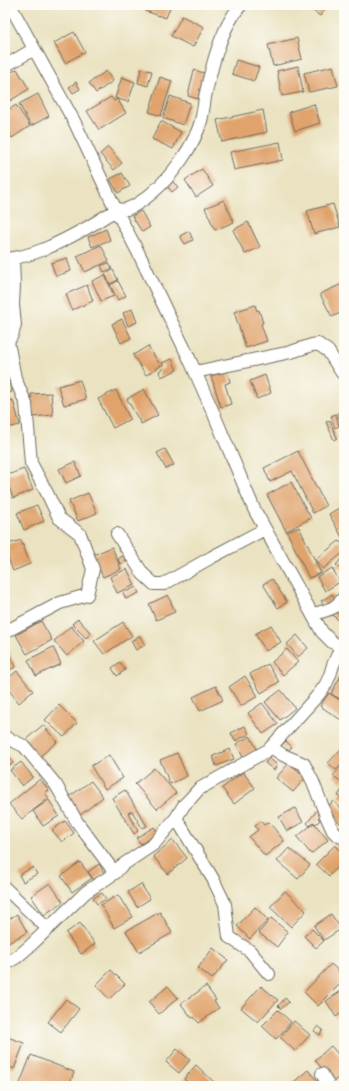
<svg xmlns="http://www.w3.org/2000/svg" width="349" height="1091" viewBox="0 0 349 1091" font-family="'EB Garamond',serif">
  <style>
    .building { fill: #e0a36c }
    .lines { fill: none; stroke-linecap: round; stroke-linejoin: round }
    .street-casing { stroke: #6e6b5f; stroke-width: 14 }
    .street { stroke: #fff; stroke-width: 12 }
  </style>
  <rect width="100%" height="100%" fill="#fdfcf7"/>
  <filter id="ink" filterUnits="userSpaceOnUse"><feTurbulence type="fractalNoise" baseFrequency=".025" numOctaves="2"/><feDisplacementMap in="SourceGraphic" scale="8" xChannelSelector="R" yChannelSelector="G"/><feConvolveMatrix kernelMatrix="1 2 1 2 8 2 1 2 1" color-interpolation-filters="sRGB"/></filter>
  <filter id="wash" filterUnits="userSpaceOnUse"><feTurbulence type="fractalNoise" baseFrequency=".012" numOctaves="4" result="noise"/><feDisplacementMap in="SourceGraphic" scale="16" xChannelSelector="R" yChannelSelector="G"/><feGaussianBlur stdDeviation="0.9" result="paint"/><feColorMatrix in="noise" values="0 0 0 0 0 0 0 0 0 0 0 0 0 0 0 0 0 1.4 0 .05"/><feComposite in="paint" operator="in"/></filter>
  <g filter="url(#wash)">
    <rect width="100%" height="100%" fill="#eae2c0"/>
    <g id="blocks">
      <path class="building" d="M147 5H171L166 18 145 11Z
        M305 5H328L320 16Z
        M182 16 204 27 193 47 171 36Z
        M74 32 85 52 65 63 54 43Z
        M297 38 302 59 273 66 268 45Z
        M236 60 259 67 254 81 232 74Z
        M298 66 303 92 282 96 277 71Z
        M333 66 338 86 309 92 304 73Z
        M17 69 29 89 5 104V76Z
        M141 69 152 71 148 86 138 83Z
        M194 70 204 73 198 99 188 96Z
        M106 71 113 81 96 93 89 83Z
        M122 77 135 82 128 102 115 98Z
        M160 77 172 81 161 116 149 112Z
        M76 82 80 89 73 93 69 87Z
        M38 94 49 116 31 126 19 104Z
        M170 96 190 103 183 125 163 118Z
        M111 97 114 101 117 99 126 113 99 130 87 111Z
        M314 104 320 123 295 131 289 112Z
        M16 105 30 126 12 138 5 127V112Z
        M263 110 267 132 222 142 217 120Z
        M161 121 181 132 173 149 152 139Z
        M280 142 283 160 234 170 230 152Z
        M108 147 122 163 114 170 100 154Z
        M202 169 213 186 196 197 185 180Z
        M122 173 130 186 118 193 110 179Z
        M172 181 178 187 172 192 167 186Z
        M224 200 234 222 215 230 205 208Z
        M333 204 340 227 314 234 307 211Z
        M141 211 150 227 142 232 132 216Z
        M248 222 260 247 245 254 233 230Z
        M106 229 110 240 92 247 88 237Z
        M189 231 193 240 185 244 180 236Z
        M101 245 109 261 85 272 77 256Z
        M67 258 71 271 56 276 51 263Z
        M109 263 112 269 104 272 101 266Z
        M113 270 118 280 110 284 105 274Z
        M105 275 114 296 101 301 92 281Z
        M118 281 126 296 118 300 110 285Z
        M344 283V311L332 317 320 294Z
        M87 285 93 301 72 310 66 294Z
        M5 297 9 310 5 312Z
        M255 305 257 311 259 310 263 323 261 324 267 341 246 348 234 312Z
        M132 309 137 322 128 326 123 313Z
        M122 319 131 338 121 343 112 324Z
        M148 346 161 366 146 375 133 355Z
        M172 359 177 370 161 377 159 371 164 368 162 363Z
        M227 371 230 382 225 384 231 404 221 407 211 376Z
        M5 372 12 392 5 394Z
        M265 375 271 393 257 399 250 381Z
        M80 380 86 399 64 405 58 386Z
        M144 389 158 415 141 424 127 399Z
        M116 390 130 419 113 428 98 399Z
        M51 393 53 415 33 417 31 394Z
        M13 400 20 425 7 428 5 420V402Z
        M344 411V428L337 414Z
        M336 414 339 426 335 428 331 416Z
        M330 421 337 438 334 440 326 422Z
        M165 449 174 465 166 469 157 453Z
        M298 451 326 506 313 513 292 471 270 482 264 468Z
        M75 462 81 476 66 483 59 469Z
        M24 469 33 490 13 498 5 476Z
        M291 482 311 518 286 531 267 495Z
        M88 493 97 513 78 521 69 501Z
        M37 505 44 521 24 530 17 513Z
        M339 508 344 518V539H343L329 514Z
        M299 527 321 573 309 578 287 532Z
        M21 540 30 564 13 571 5 550V545Z
        M339 541 344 546V552L323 569 315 560Z
        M112 547 121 569 103 577 93 555Z
        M124 555 127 561 120 564 118 559Z
        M344 555V571L336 565Z
        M332 568 340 582 325 591 317 577Z
        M127 569 135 585 117 593 110 577Z
        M272 579 287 602 278 608 263 584Z
        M136 587 139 593 126 599 123 593Z
        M332 594 335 598 324 605 321 601Z
        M168 595 175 612 156 620 149 604Z
        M344 603V619L341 623 333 615Z
        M78 619 91 633 86 638 72 624Z
        M41 621 52 640 27 654 16 635Z
        M123 622 132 636 104 654 94 641Z
        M271 625 281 642 266 651 255 634Z
        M71 626 84 641 67 656 54 641Z
        M297 635 308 648 298 657 287 644Z
        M140 636 145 645 136 650 131 641Z
        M53 647 61 664 36 676 28 660Z
        M287 649 298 662 283 675 272 662Z
        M8 650 16 667 5 672V652Z
        M120 662 125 670 117 676 112 668Z
        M268 664 279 682 261 693 250 674Z
        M344 669V681L339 678Z
        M17 671 33 691 19 703 5 685V681Z
        M245 676 258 696 241 706 229 687Z
        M339 679 344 682V701L331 694Z
        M216 686 223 700 200 711 193 697Z
        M281 690 295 708 280 720 265 702Z
        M329 693 344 703V722L320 706Z
        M262 703 278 724 263 734 248 713Z
        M59 705 77 723 64 737 45 720Z
        M43 725 57 742 38 758 24 741Z
        M245 726 249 734 235 741 231 733Z
        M250 736 257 749 243 757 236 744Z
        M286 741 292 747 286 752 281 746Z
        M344 746V761L336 770 328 763Z
        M230 749 234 759 216 766 213 756Z
        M5 750 13 763 5 768Z
        M177 753 187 776 170 784 160 760Z
        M109 755 123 778 105 789 91 766Z
        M269 758 277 765 274 770 265 763Z
        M21 762 33 777 22 786 10 770Z
        M289 763 306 777 293 792 276 778Z
        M344 763V778L342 782 333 776Z
        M154 768 176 793 157 809 135 784Z
        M243 772 255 788 234 804 222 788Z
        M40 779 49 790 45 793 49 798 22 819 9 804Z
        M91 781 103 797 79 816 66 799Z
        M344 786V799L338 796Z
        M125 790 147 826 142 828 132 811 128 813 138 831 134 834 112 798Z
        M49 800 59 816 43 826 33 811Z
        M333 801 344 811V818L340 823 325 810Z
        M295 808 303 822 287 831 279 817Z
        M318 809 323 812 318 818 320 820 316 824 313 822 310 826 314 823 328 840 311 854 297 837 310 826 307 823Z
        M65 821 74 833 62 842 52 830Z
        M261 821 264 825 269 822 284 841 265 856 249 837 258 830 255 826Z
        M154 827 158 833 141 844 136 838Z
        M173 840 187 858 168 874 153 856Z
        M335 845 344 854V860L329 876 316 864Z
        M289 848 310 865 298 879 277 861Z
        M80 862 92 878 72 892 61 876Z
        M99 864 104 873 94 880 88 872Z
        M33 867 37 874 23 882 19 875Z
        M50 883 63 902 44 915 31 896Z
        M141 884 150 899 137 907 128 892Z
        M285 891 306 911 291 927 270 907Z
        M102 893 106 899 97 904 93 898Z
        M118 895 125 906 126 905 133 917 114 928 101 905Z
        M255 907 268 920 250 939 237 926Z
        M344 908V919L339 911Z
        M160 912 172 933 139 952 126 931Z
        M17 914 27 932 5 945V922Z
        M331 914 341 929 324 940 314 926Z
        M271 918 288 932 277 947 259 933Z
        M80 923 95 944 81 954 66 933Z
        M312 929 324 941 316 948 304 936Z
        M213 948 228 960 212 979 198 968Z
        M331 964 344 976V980L318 1006 304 992Z
        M111 970 125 984 109 999 96 985Z
        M168 986 178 998 159 1014 149 1002Z
        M206 986 216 1000 214 1001 219 1008 199 1023 194 1017 192 1018 181 1004Z
        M261 986 278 1000 258 1022 241 1008Z
        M344 989V1011L336 1017 326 1001Z
        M285 998 289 1002 281 1009 278 1006Z
        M66 999 79 1009 61 1032 48 1022Z
        M278 1010 291 1022 276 1039 262 1026Z
        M294 1021 310 1035 295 1051 280 1037Z
        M318 1026 323 1030 320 1035 314 1031Z
        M5 1036 24 1043 14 1069 5 1065Z
        M331 1046 344 1061V1073L333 1082 315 1060Z
        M177 1049 190 1060 179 1073 166 1062Z
        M31 1055 74 1072 69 1086H19Z
        M196 1065 214 1082 211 1086H191L184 1079Z
        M308 1070 319 1083 316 1086H289Z"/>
    </g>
  </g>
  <g filter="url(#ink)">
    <use href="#blocks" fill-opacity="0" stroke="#6e6b5f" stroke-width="1"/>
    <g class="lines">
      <g class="street-casing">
        <path id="street" d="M10 5 75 123 116 210 138 252 189 358 213 412 254 509 322 632 332 642 344 649
          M5 66 34 49
          M5 259C32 257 57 244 81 231 93 225 103 217 115 211 119 209 123 210 127 209 136 206 145 199 152 193 172 176 194 146 201 121 203 113 204 105 205 97 211 69 221 27 241 5
          M5 345 8 342 12 335 15 325 13 305 14 285 13 259
          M195 372 291 352 312 345 318 344 328 351 342 373
          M117 534 143 574 154 584H164L212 557 265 529
          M313 616 314 614C329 609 333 611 344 597
          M5 632 60 603 87 595 93 569 80 534 59 518 47 493 31 463 26 404 15 378 8 342
          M5 737 24 746 56 785 77 822 115 873
          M271 747 283 755 304 764 313 782 327 818 333 831 337 835 344 838
          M176 818 213 879 225 904 229 937 250 951 269 974
          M5 888 48 929
          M5 964 17 957 30 946 86 892 115 873 121 866 154 844 176 818 184 805 190 799 199 789 268 750 271 747 319 694 326 684 330 675 333 665 341 647
          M322 1074 329 1086"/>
      </g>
      <use href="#street" class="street"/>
    </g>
  </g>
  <rect width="349" height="1091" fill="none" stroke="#fdfcf7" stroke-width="20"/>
</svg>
